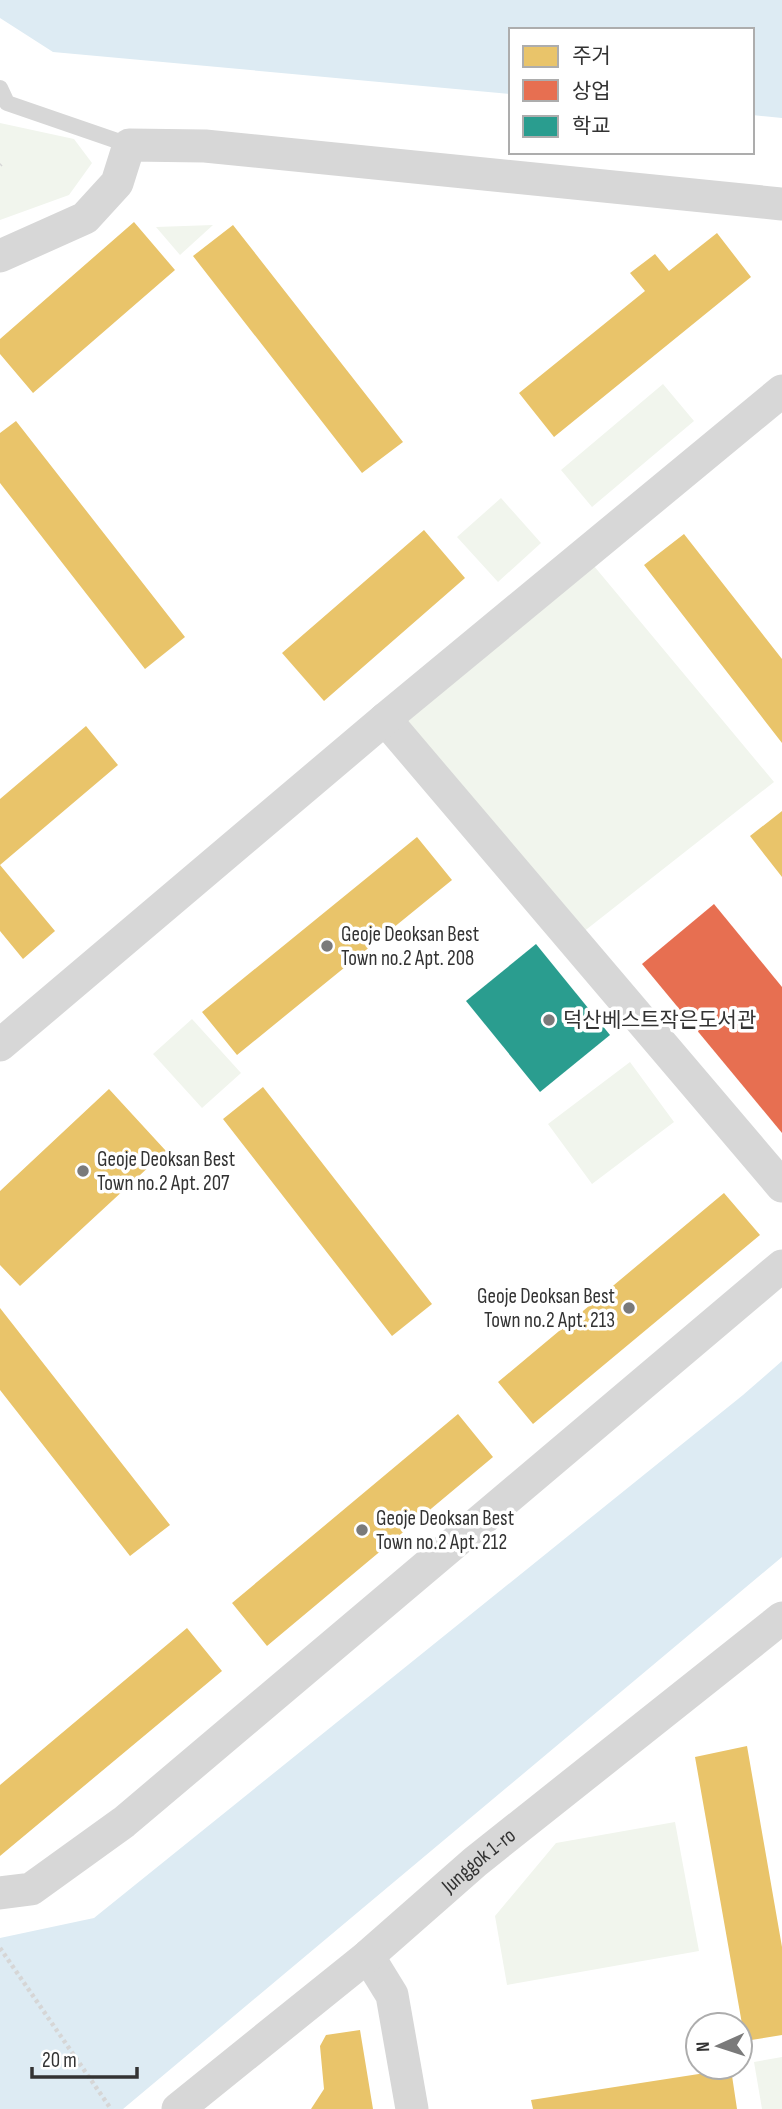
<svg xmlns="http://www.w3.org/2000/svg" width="782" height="2109" viewBox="0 0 782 2109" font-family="'Sofia Sans Condensed','Noto Sans KR',sans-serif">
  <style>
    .green { fill: #f1f5ed }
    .water { fill: #ddebf3 }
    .homes { fill: #e9c46a }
    .shops { fill: #e76f51 }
    .schools { fill: #2a9d8f }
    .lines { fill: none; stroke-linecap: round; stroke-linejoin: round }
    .path { stroke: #d6d6d6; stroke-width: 4.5; stroke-dasharray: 3.5 3.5; stroke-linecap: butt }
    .lane { stroke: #d7d7d7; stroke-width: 16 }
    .street { stroke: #d7d7d7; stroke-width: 33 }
    .poi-dot { fill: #7a7a7a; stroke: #fff; stroke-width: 2.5 }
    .labels { text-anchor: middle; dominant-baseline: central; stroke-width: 7; stroke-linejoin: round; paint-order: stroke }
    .poi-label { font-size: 21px; fill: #333; stroke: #fff; text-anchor: start }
    .street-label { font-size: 21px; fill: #333; stroke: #fff }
  </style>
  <rect width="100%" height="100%" fill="#fff"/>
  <path class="green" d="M0 123 74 139 92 163 69 195 0 220Z
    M213 225 180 255 156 227Z
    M663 384 694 421 592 507 561 470Z
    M501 498 541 543 498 582 457 537Z
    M584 554 774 782 573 940 385 719Z
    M192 1019 241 1073 202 1108 153 1054Z
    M630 1062 674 1122 592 1184 548 1124Z
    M675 1822 699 1951 507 1985 495 1916 556 1843Z
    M782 2057V2109H762L754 2062Z"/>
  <path class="water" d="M0 0H782V118L752 115V30H511V94L53 52 0 18Z
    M782 1361V1557L123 2109H0V1938L94 1918 743 1395Z"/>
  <path class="homes" d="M134 222 175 270 33 393 0 354V339Z
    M233 225 403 442 362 473 193 256Z
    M717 233 751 277 554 437 519 393 645 291 630 273 655 254 669 271Z
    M16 421 185 637 145 669 0 483V433Z
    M424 530 465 578 324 701 282 653Z
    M684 534 782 659V743L644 565Z
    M86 726 118 765 0 865V799Z
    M782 811V877L750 836Z
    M417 837 452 880 237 1055 202 1012Z
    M0 865 55 931 23 959 0 931Z
    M263 1087 432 1304 392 1336 223 1119Z
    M109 1089 166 1151 20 1286 0 1265V1191Z
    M724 1193 760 1235 533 1424 498 1382Z
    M0 1308 170 1525 130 1556 0 1390Z
    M458 1414 493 1457 267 1646 232 1603Z
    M187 1628 222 1671 0 1856V1785Z
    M747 1746 782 1947V2035L745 2041 695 1757Z
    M360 2030 373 2109H311L324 2089 320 2046 326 2035Z
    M731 2069 737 2109H533L531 2100Z"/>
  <path class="shops" d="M714 904 782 987V1133L642 964Z"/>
  <path class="schools" d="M536 944 610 1035 540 1092 466 1001Z"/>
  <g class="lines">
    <path class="path" d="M0 165 1 164
      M0 1948 111 2109"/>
    <path class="lane" d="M0 88 7 103 129 145"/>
    <g class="street">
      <path d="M0 256 85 218 117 183 129 145 205 146 782 204"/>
      <path d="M385 719 782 1186"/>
      <path d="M0 1045 385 719 782 391"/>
      <path d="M0 1893 31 1889 124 1822 782 1266"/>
      <path d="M368 1956 392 1995 412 2109"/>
      <path id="s1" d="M178 2109 368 1956 475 1862 782 1618"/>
    </g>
  </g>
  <g class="poi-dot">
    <circle cx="327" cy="946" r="7"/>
    <circle cx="549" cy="1020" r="7"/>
    <circle cx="83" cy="1171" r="7"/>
    <circle cx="629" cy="1308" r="7"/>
    <circle cx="362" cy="1530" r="7"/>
  </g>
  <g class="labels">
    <g class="poi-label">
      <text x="341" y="934">Geoje Deoksan Best<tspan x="341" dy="24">Town no.2 Apt. 208</tspan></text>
      <text x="563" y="1020">덕산베스트작은도서관</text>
      <text x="97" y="1159">Geoje Deoksan Best<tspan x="97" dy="24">Town no.2 Apt. 207</tspan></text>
      <text x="615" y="1296" text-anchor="end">Geoje Deoksan Best<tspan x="615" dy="24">Town no.2 Apt. 213</tspan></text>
      <text x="376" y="1518">Geoje Deoksan Best<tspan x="376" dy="24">Town no.2 Apt. 212</tspan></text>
    </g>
    <g class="street-label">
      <text stroke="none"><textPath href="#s1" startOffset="390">Junggok 1-ro</textPath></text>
    </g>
  </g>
  <rect x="509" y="28" width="245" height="126" fill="#ffffff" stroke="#adadad" stroke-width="2"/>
  <rect x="523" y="46" width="35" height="21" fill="#e9c46a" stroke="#adadad" stroke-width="2"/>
  <text x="572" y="63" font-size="21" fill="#333333">주거</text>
  <rect x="523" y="80" width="35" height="21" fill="#e76f51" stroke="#adadad" stroke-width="2"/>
  <text x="572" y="98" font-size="21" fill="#333333">상업</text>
  <rect x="523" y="116" width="35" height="21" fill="#2a9d8f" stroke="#adadad" stroke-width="2"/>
  <text x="572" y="133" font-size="21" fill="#333333">학교</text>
  <g transform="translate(719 2046) rotate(267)"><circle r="33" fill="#ffffff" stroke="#adadad" stroke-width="2"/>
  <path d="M0-5L12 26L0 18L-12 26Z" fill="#7a7a7a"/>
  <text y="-10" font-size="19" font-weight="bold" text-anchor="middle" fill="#333333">N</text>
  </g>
  <path d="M32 2067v10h105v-10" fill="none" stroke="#333333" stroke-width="3.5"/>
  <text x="42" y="2067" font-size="21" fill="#333333" stroke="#ffffff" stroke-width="5" paint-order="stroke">20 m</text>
</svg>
